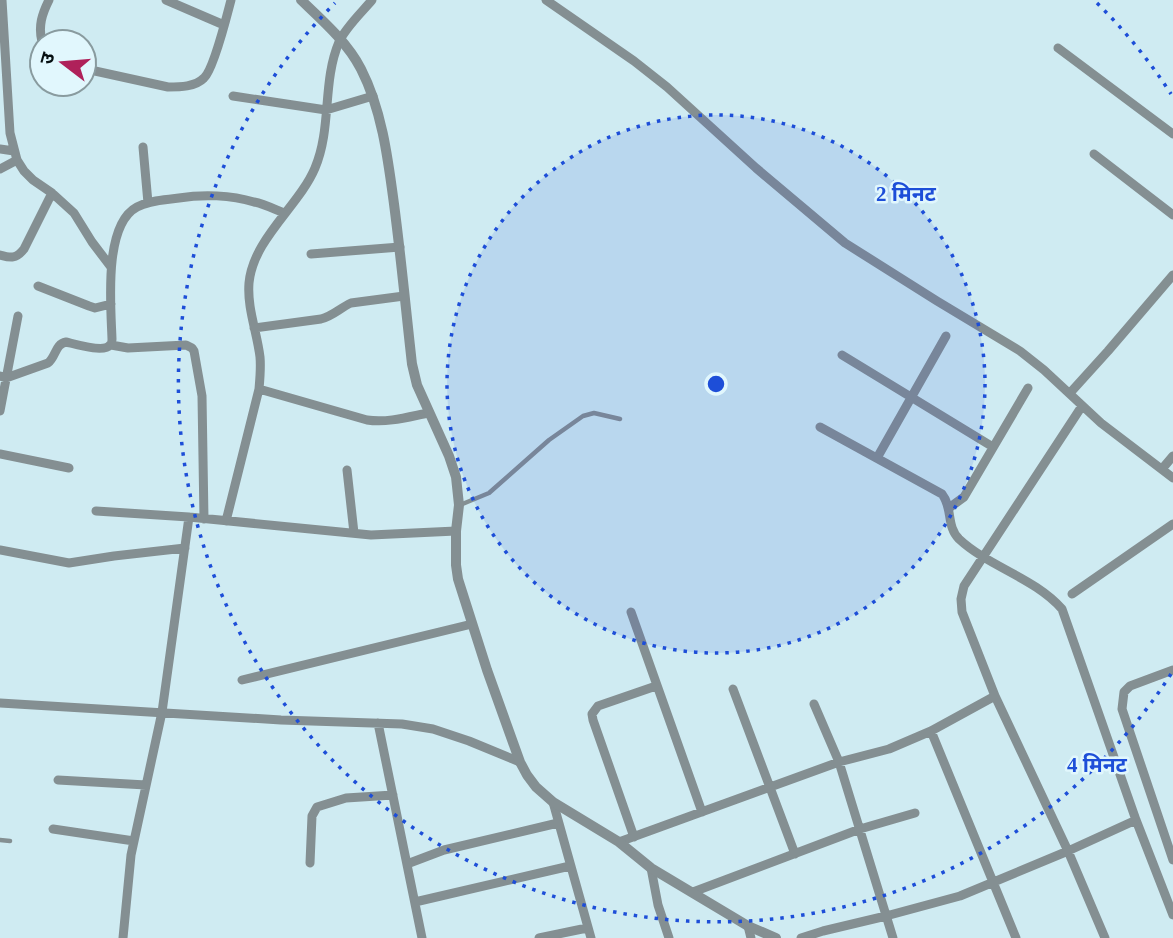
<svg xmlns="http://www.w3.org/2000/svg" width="1173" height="938" viewBox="0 0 1173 938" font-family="'Times New Roman','Noto Sans Devanagari',serif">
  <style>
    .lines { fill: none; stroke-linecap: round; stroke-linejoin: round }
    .service { stroke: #848f92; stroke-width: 4.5 }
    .minor { stroke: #848f92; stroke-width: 9 }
    .tertiary { stroke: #848f92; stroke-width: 10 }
    .ring { fill: none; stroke: #1d4ed8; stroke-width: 3.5; stroke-dasharray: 3.5 7 }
    .centre { fill: #1d4ed8; stroke: #e1f7fd; stroke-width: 3.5 }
    .ring-label { font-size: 21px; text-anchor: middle; font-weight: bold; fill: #1d4ed8; stroke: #e1f7fd; stroke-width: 5; stroke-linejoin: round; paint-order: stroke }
  </style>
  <rect width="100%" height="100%" fill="#cfebf2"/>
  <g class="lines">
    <path class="service" d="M460 505 489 493 549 440 583 416 594 413 620 419
      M0 840 10 841"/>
    <path class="minor" d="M2 0 10 133 17 160 24 171 33 180 52 193 74 213 92 242 111 267
      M166 0 224 25
      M546 0 634 61 667 87 756 168 845 243 937 301 1020 351 1044 370 1101 423 1173 478
      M42 42C38 26 42 14 49 0
      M1058 48 1173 134
      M84 68 95 71 168 87C180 87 195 87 204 78 214 69 227 15 231 0
      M233 96 326 110 373 96
      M143 147 148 203
      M0 149 14 151
      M1094 154 1173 215
      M0 169 17 160
      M311 254 400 247
      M0 255C11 258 16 259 24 249L52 193
      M38 286 89 306 95 308 111 304
      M254 328 321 319C333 316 340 308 351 303L404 296
      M111 345 128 348 186 345 192 348 194 351 202 396 204 519
      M842 355 993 447
      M0 376 6 378 48 363C56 357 55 344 66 342 75 344 104 353 110 345 112 344 112 341 112 339 111 307 103 225 137 207 150 200 166 200 179 198 203 194 231 195 254 202 264 204 274 209 284 213
      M259 389 367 420C388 423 408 417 428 413
      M1070 393 1108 351 1173 275
      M1082 406 964 586 961 599 962 612 995 696 1068 851 1105 938
      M0 411 18 316
      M820 427 942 494C953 508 946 526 959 539 989 567 1035 578 1062 609L1136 820 1173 915
      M0 454 69 468
      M877 458 946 336
      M1162 469 1173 456
      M347 470 354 533
      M949 508 964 497 1028 388
      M96 511 189 517 371 535 456 531
      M226 521 259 389C260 378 261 368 260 357 257 332 247 308 249 283 253 239 299 206 315 168 332 128 322 82 339 42 345 28 362 12 372 0
      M0 550 69 563 114 556 185 548
      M1072 594 1173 524
      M631 612 702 812
      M1173 670 1130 686 1124 692 1122 709 1173 860
      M242 680 472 624
      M733 689 795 854
      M0 703 281 720 402 724 433 729 469 741 520 762
      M814 704 839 762 893 938
      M378 723 422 938
      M931 731 1016 938
      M58 780 146 785
      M553 802 591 938
      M53 829 134 841
      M634 837 593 720 592 714 598 706 656 686
      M619 842 839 762 889 749 931 731 995 696
      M310 863 312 816 317 807 346 798 393 795
      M407 864 444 850 558 823
      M651 868 658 905 669 938
      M693 892 860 829 915 813
      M415 902 570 866
      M748 926 751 938
      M123 938 131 855 162 712 189 517
      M539 938 587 928
      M801 938 823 931 886 916 960 896 1068 851 1136 820"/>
    <path class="tertiary" d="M301 0C323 21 347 42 361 69 382 110 388 159 394 204 401 257 406 311 412 364L417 385 449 456 456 477 459 505 456 531V565L458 579 487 670 520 762 527 775 536 787 553 802 619 842 651 868 748 926 776 938"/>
  </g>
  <circle cx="716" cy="384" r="269" fill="#1d4ed8" fill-opacity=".12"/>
  <g class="ring">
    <circle cx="716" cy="384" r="269"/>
    <path d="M1171 674A539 539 0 1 1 335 3M1097 3A539 539 0 0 1 1171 94"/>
  </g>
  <circle cx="716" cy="384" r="10" class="centre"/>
  <g class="ring-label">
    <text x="906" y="201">2 मिनट</text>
    <text x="1097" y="772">4 मिनट</text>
  </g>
  <g transform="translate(63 63) rotate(286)"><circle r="33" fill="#e1f7fd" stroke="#899b9f" stroke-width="2"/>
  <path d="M0-5L12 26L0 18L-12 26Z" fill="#af215a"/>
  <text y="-10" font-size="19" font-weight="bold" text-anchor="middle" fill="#061012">उ</text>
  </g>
</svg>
